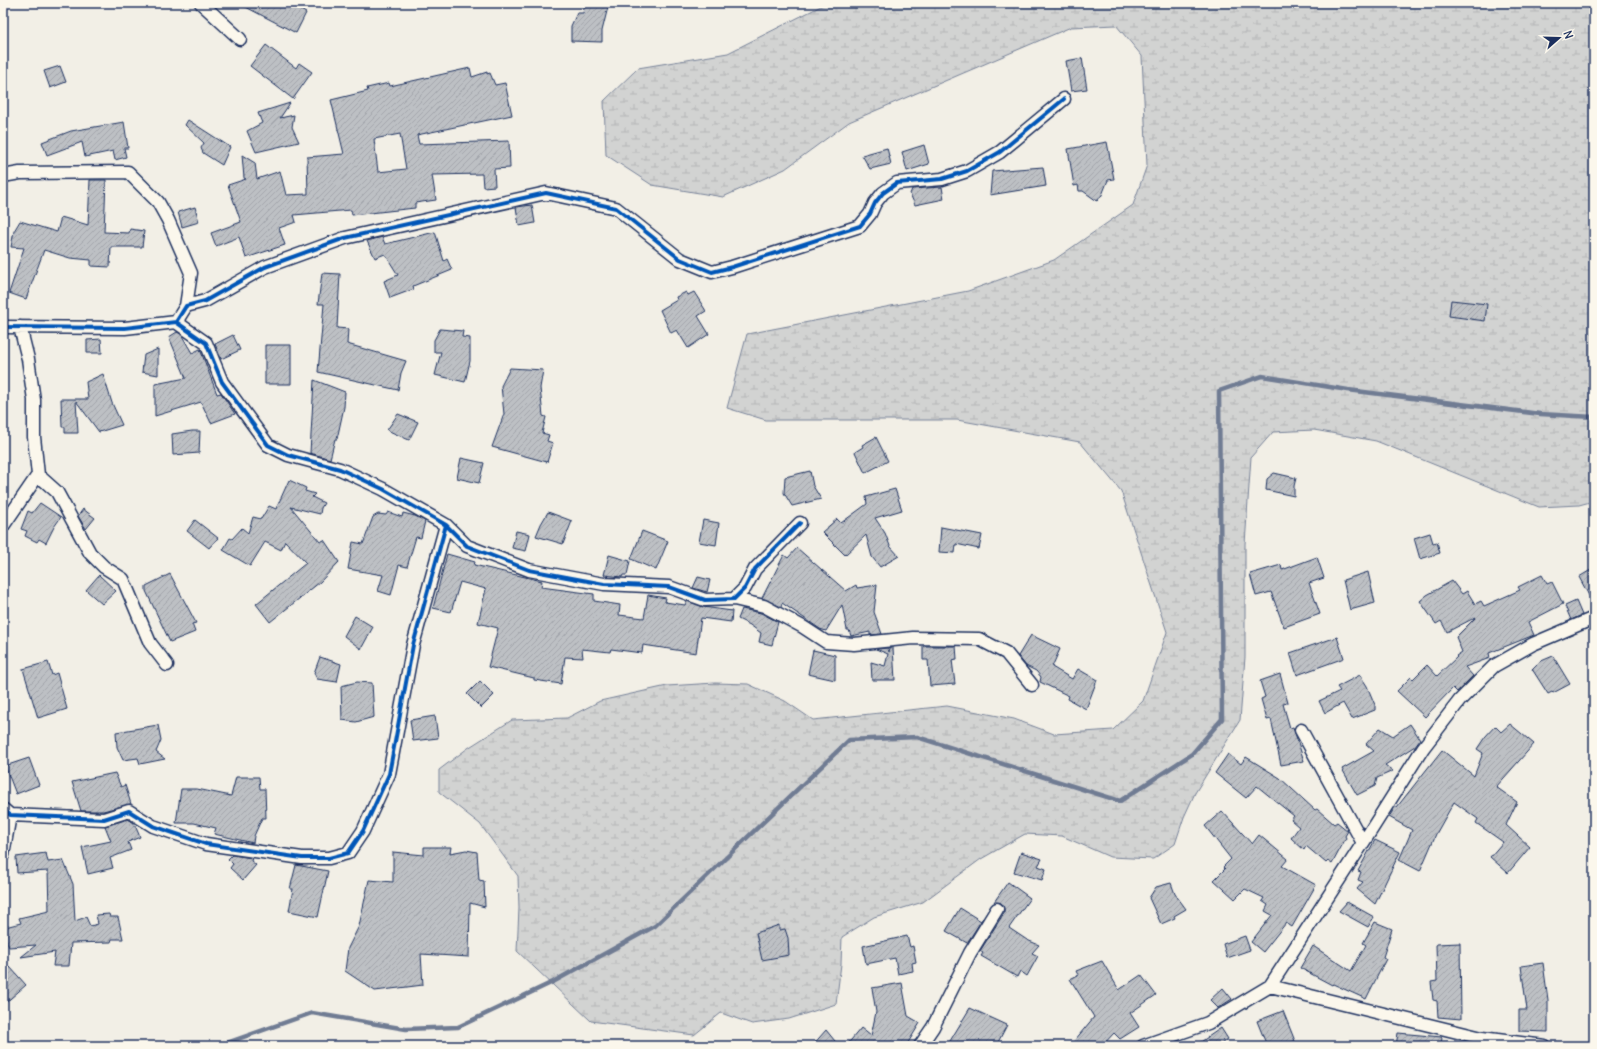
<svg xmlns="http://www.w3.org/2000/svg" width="1597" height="1049" viewBox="0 0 1597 1049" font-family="Delius,sans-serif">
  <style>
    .wetland { fill: url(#wetland-marsh); stroke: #768198 }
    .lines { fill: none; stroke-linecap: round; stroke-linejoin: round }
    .stream { stroke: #707b93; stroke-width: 4.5 }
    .building { fill: url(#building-hatch); stroke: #1b2f5e; fill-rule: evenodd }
    .minor-casing { stroke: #1b2f5e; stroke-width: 15 }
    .minor { stroke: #fbf7ec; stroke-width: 12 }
    .cycleway-casing { stroke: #fbf7ec; stroke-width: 6 }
    .cycleway { stroke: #0057b8; stroke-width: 4 }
  </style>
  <defs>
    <pattern id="wetland-marsh" width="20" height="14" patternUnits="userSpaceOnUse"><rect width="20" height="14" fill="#d2d3d2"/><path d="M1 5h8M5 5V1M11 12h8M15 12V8" fill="none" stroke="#b4b5b7"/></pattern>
    <pattern id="building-hatch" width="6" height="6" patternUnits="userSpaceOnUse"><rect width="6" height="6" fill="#bdc0c4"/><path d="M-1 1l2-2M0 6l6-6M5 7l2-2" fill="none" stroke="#a2a5ab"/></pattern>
  </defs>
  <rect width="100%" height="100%" fill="#f2efe6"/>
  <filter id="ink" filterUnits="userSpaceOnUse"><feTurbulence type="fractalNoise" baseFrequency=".025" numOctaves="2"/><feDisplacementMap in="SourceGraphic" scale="8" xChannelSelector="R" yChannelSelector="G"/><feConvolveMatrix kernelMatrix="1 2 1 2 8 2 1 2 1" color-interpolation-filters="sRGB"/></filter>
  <g filter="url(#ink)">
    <path class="wetland" d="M827 3H1594V501L1579 505 1539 507 1376 441 1314 430 1273 432 1251 457 1245 544V657L1240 720 1195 793 1184 817 1175 844 1153 859 1110 857 1062 836 1025 834 981 859 923 902 874 917 842 937 841 964 836 1004 789 1019 752 1024 721 1013 694 1035 591 1021 517 951 519 908 518 876 480 824 439 792V770L468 748 512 720 567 718 600 701 667 686 715 683 748 684 785 701 813 720 947 706 1014 719 1054 734 1113 730 1143 701 1167 632 1121 491 1080 442 957 420H766L727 408 747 334 968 291 1054 260 1133 205 1147 165 1142 56 1116 25 1071 27 849 122 785 169 723 197 652 185 606 155 604 101 638 68 728 53Z"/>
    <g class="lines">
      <path class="stream" d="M218 1046 312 1013 406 1029 458 1027 553 982 655 926 849 740 917 737 1120 801 1192 754 1222 719 1219 391 1262 376 1348 390 1540 414 1594 417"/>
    </g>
    <path class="building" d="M238 3H302L299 9 306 13 296 33Z
      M585 3H609L602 31V42L571 41V26L577 13H583Z
      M266 45 296 68 299 63 312 72 293 99 250 66Z
      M1082 58 1087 89 1071 91 1066 61Z
      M60 66 66 82 50 88 44 71Z
      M470 68 472 77 487 72V74L490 73 495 85 505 83 512 115 417 135 419 144 509 141 510 168 494 169 495 186 483 187 482 174 432 175 436 200 415 203V208L352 215 351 210 294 215 296 222 279 228 285 245 246 258 239 237 216 246 211 233 241 222 228 185 246 179 244 178 242 155 255 163 257 179 280 171 286 195 308 194 307 157 344 154 331 100 368 91 367 88 389 83 390 86ZM400 134 406 169 378 172 374 139Z
      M290 103 280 118 294 115 292 127 299 142 256 152 247 131 262 123 258 113Z
      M188 120 230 147 222 165 203 153 201 148 204 143 185 125Z
      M124 122 128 148H124L126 157 115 160 113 151 85 157 82 142 47 155 42 142 71 131Z
      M1107 142 1114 179 1108 180 1102 195 1097 201 1083 191H1079L1078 185 1074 186 1068 149Z
      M924 145 929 164 907 171 902 152Z
      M887 148 891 164 870 169 862 155Z
      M1043 167 1046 186 990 195 992 171Z
      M90 180H106L104 232 129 233 130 229 144 231 142 247H111L110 267 91 266V260L70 258 44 250 26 299 9 293 24 248 11 247 14 231 20 221 57 232 61 217 88 225Z
      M942 187 944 199 915 205 910 194 912 189Z
      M532 205 535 223 519 226 516 207Z
      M195 207 199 222 182 227 178 212Z
      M435 232 444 261 447 259 452 270 413 286 414 289 390 298 384 281 398 275 385 254 375 258 367 241 382 237 385 244Z
      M322 273 340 274 337 328 348 329 347 344 406 361 401 373 398 390 318 372 324 304H318Z
      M686 292 688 295 694 292 706 311 698 316 709 334 688 348 677 330 671 333 660 310 677 300 676 297Z
      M1451 300 1487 304 1485 321 1449 316Z
      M440 329 463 331 462 337 470 338V361L465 382 435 375 441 352H434V340Z
      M177 332 181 334 192 353 200 349 217 394 221 393 235 414 211 423 201 402 155 416V384L186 378 169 337Z
      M233 335 240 350 221 359 215 344Z
      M101 339 102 353H87V340Z
      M265 345H291V384H265Z
      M158 349V375L142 372 144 355Z
      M510 368 543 370 540 388 543 416 546 417 542 433 549 435 547 441 553 443 547 462 492 447 504 414 501 386Z
      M103 374 112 403 122 425 99 432 76 401 78 433H65V427H62L61 399H88L86 382Z
      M314 380 345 392 344 407 337 439H335L330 459 310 453Z
      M398 414 418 422 409 440 387 430Z
      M192 431H200L199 453 173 455 172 434Z
      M876 437 888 461 865 473 855 452 863 447 862 445Z
      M461 458 484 463 479 483 457 478Z
      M810 471 813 486 821 499 792 506 784 493 785 477Z
      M1274 473 1296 478 1294 486V496L1266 490 1267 479Z
      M289 480 306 488 305 491 315 494 312 497 324 503 321 508 320 514 291 507 320 542 324 540 339 562 320 582 270 622 256 604 306 563 285 541 281 550 265 542 250 566 223 550 230 538 232 539 242 528 248 533 253 517 261 519 269 506 276 509Z
      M895 489 902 510 875 518 885 533 890 546 899 556 880 567 872 557 866 535 845 555 822 532 837 519 841 523 867 504 866 497Z
      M40 503 61 517 54 527 46 543 39 539 37 542 25 536 27 531 21 529 28 511 32 513Z
      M83 509 95 518 86 529 78 516Z
      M388 512 402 517 403 513 415 516 425 521 421 538 416 537 407 567 399 565 391 595 378 591 383 575 348 569 353 542 363 544 373 517 378 514 386 515Z
      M548 512 572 521 563 544 536 536 541 524Z
      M195 520 218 538 209 548 187 531Z
      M703 520 719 523 716 545 699 542Z
      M941 527 982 535 979 549 956 544 955 553 939 552Z
      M516 531 530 534 526 551 512 548Z
      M642 531 668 541 656 570 631 559Z
      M1430 533 1433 543 1437 542 1440 553 1420 559 1414 538Z
      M797 548 846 591 856 585 857 588 877 585 874 612 882 634 870 635V632L851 636 849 630H847L842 605 826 631 820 629 782 603 781 607 762 598 784 555 788 558Z
      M447 554 475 562 474 565 542 581 541 587 594 594V601L620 605 619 615 644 618 648 595 666 598 665 602 685 605 687 601 703 607 732 611 731 622 701 618 696 653 643 645 642 653 611 649 610 652 582 649 583 658 565 657 561 684 534 680V678L488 667 498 628 478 623 486 589 460 582 451 612 433 608Z
      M609 555 630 561 627 575H623L622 577 604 575Z
      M1317 557 1324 578 1309 583 1320 614 1284 627 1271 592 1256 596 1250 574 1281 565 1282 570Z
      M1594 568V605L1579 577Z
      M1368 572 1375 603 1350 610 1343 580Z
      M170 574 196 623 192 624 195 632 170 642 146 591V586Z
      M99 575 116 591 102 604 86 590Z
      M1542 575 1547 584 1552 582 1563 604 1528 622 1534 635 1489 653 1490 658 1465 667 1473 676 1457 692 1453 688 1425 717 1397 691 1411 677 1413 679 1427 665 1437 676 1457 657 1456 656 1462 652 1456 637 1476 617 1447 632 1441 621 1436 624 1420 601 1427 595 1452 581 1462 594 1467 591 1475 604 1481 601 1484 606 1520 590 1518 587Z
      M698 577 710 580 707 592 693 588Z
      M1576 601 1582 615 1571 620 1565 606Z
      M742 609 761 613 778 622 772 645 759 642 761 633 750 625 738 619Z
      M355 616 373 627 361 649 344 636Z
      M1031 635 1060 649 1052 667 1072 679 1078 669 1097 680 1086 709 1068 699 1069 696 1040 682 1041 677 1036 671 1026 666 1018 656Z
      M1337 637 1344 658 1297 675 1290 653Z
      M923 646H956L957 659 952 660 955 684 930 686 928 660H923Z
      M888 648 889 652 890 648H893L895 680H872L871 662 885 666 888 654 876 649Z
      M813 650 835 655V680L808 674Z
      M1553 656 1570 684 1553 693 1552 692 1548 694 1532 669 1539 662Z
      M320 657 341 664 337 682 317 679 314 673Z
      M48 662 52 675 57 673 67 709 38 718 23 669Z
      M1280 674 1288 703 1283 704 1290 728 1293 727 1304 761 1281 765 1271 719 1267 720 1261 699 1265 697 1260 681Z
      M1360 675 1367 686 1375 705V710L1352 719 1343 703 1325 713 1319 701 1340 691 1337 687Z
      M480 681 494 695 481 708 467 694Z
      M357 682 372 683 374 717 356 722 342 720 341 686Z
      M435 716 438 738 413 741 410 720Z
      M1410 724 1420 739 1415 746 1385 765 1393 771 1377 778 1375 786 1357 795 1342 769 1374 751 1366 744 1380 728 1393 736Z
      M1510 724 1534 744 1496 787 1517 802 1506 825 1530 847 1508 873 1490 857 1503 842 1476 823 1478 819 1454 802 1436 834 1420 871 1399 860 1412 830 1389 817 1395 807H1397L1442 750 1474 776 1483 753 1477 749 1485 737 1495 726 1501 732Z
      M158 725 161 740 156 752 165 759 140 764 138 758 123 760 117 747 116 732Z
      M1228 754 1241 764 1246 757 1280 778 1315 810 1317 809 1334 824 1337 822 1348 831 1345 836 1346 838 1332 864 1328 861 1326 863 1306 846 1304 850 1291 838 1299 827 1291 820 1294 816 1257 786 1246 798 1215 773Z
      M29 758 39 785 16 794 5 766Z
      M115 773 121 787 125 785 131 804 103 811H81L72 782Z
      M236 777H259L260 789H265L266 818H262L254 836 253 843 214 834 216 828 194 823H176L181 789H197L231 796Z
      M1222 811 1252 844 1259 835 1288 859 1282 866 1316 885 1292 927 1286 923 1263 952 1251 942 1272 915 1265 911 1268 905 1262 901 1264 898 1245 889 1235 899 1214 880 1225 869 1223 867 1231 859 1205 826Z
      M128 819 134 823 140 837 128 842 131 850 110 858 113 868 88 874 82 847 111 841 105 826Z
      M1375 840 1400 852 1375 904 1357 889 1363 882 1358 880 1361 872 1358 871Z
      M424 847H451L450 853 466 850 477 852 479 880 484 881 485 907 470 903 469 957 421 954 423 985 375 991 345 971 348 948 359 926 369 880 393 882V852L424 855Z
      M1021 852 1042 859 1038 866 1046 869 1042 880 1014 872Z
      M46 853 48 862 63 860 73 884 75 921 86 917 90 926 98 924 96 915 109 914 110 917H118L123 939H112L111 942 71 943 69 966H53L55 952 21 957 36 945 9 947 5 938V927L21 923 19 918 49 911 48 871 17 873 16 857Z
      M232 855 252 858 251 861 256 865 243 880 230 868 233 864 228 859Z
      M296 865 328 871 318 917 289 911 293 889H290Z
      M1008 882 1030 898 1009 928 1027 940 1039 945 1032 953 1038 956 1027 976 1020 971 1017 977 981 956 983 953 980 951 1004 913V909L1001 903 994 902Z
      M1171 883 1175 894 1186 909 1174 916 1175 918 1161 924 1149 898 1156 887Z
      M1347 902 1374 917 1368 927 1339 911Z
      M960 908 981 921 983 918 967 943 946 931Z
      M1375 922 1392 929 1383 957 1386 959 1366 999 1333 984 1332 985 1300 968 1313 946 1351 971 1366 945 1363 943Z
      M779 925V930L785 929 788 938 789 955 762 960 756 933Z
      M907 936 910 947 913 946 916 962 912 963 913 971 898 974 895 958 866 964 863 946Z
      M1245 936 1250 950 1227 958 1223 944Z
      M1460 943 1461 1019 1438 1017 1437 1001 1433 1000 1431 982 1437 981 1436 944Z
      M1102 961 1119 990 1141 975 1156 995 1130 1013 1139 1027 1120 1039 1114 1033 1102 1046H1070L1094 1017 1070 979 1078 975 1076 971Z
      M1543 963 1548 1000V1032L1519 1031V1010H1527L1521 966Z
      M10 967 26 985 3 1005V973Z
      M902 983 908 1016 920 1023 906 1046H846L861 1028 871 1036 876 1012 872 988Z
      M1223 988 1232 999 1218 1008 1210 1000Z
      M970 1008 1007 1025 996 1046H947Z
      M1283 1011 1295 1041 1282 1046H1267L1257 1021Z
      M1221 1028 1228 1039 1218 1046H1195Z
      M826 1030 839 1046H812Z
      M1398 1033 1442 1037 1441 1046H1396Z"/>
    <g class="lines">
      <g class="minor-casing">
        <path id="minor" d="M201 3 240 39
          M3 176 20 173 128 172 158 202 168 220 191 273 186 306
          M176 322 186 306 205 301 265 267 345 238 546 193 616 208 680 259 712 272 732 267 860 226 870 214 875 203 883 193 897 183 942 179 967 171 1000 152 1064 99
          M3 327 125 328 176 322 206 343 222 382 268 445 288 455 340 469 383 489 446 525 467 546 529 570 604 584 669 587 705 600 734 599 745 588 755 569 800 523
          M20 327 28 359 34 400V437L38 475 57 492 90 553 104 567 123 579 150 643 167 665
          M3 526 38 475
          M734 599 764 606 803 627 826 642 854 644 913 638 979 639 1006 653 1032 685
          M1301 730 1363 843
          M3 809 10 815 104 819 129 811 153 826 206 844 302 858H329L348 853 363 831 389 774 413 645 446 525
          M3 855 10 815
          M1270 986 1482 1038 1545 1046
          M920 1046 933 1027 970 953 997 909
          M1143 1046 1208 1023 1270 986 1363 843 1423 748 1460 700 1494 666 1533 644 1594 618"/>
      </g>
      <use href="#minor" class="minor"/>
      <g class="cycleway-casing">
        <path id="cycleway" d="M176 322 186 306 205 301 265 267 345 238 546 193 616 208 680 259 712 272 732 267 860 226 870 214 875 203 883 193 897 183 942 179 967 171 1000 152 1064 99
          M3 327 125 328 176 322 206 343 222 382 268 445 288 455 340 469 383 489 446 525 467 546 529 570 604 584 669 587 705 600 734 599 745 588 755 569 800 523
          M3 809 10 815 104 819 129 811 153 826 206 844 302 858H329L348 853 363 831 389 774 413 645 446 525"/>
      </g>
      <use href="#cycleway" class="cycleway"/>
    </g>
  </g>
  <rect width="1597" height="1049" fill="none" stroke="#fbf7ec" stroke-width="16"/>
  <rect x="8" y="8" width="1581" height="1033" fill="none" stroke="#1b2f5e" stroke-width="1.5" filter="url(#ink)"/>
  <g transform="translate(1559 38) rotate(70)" stroke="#fbf7ec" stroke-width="3" paint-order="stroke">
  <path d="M0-3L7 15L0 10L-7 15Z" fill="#1b2f5e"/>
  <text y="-6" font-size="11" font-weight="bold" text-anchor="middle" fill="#1b2f5e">N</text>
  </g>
</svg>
